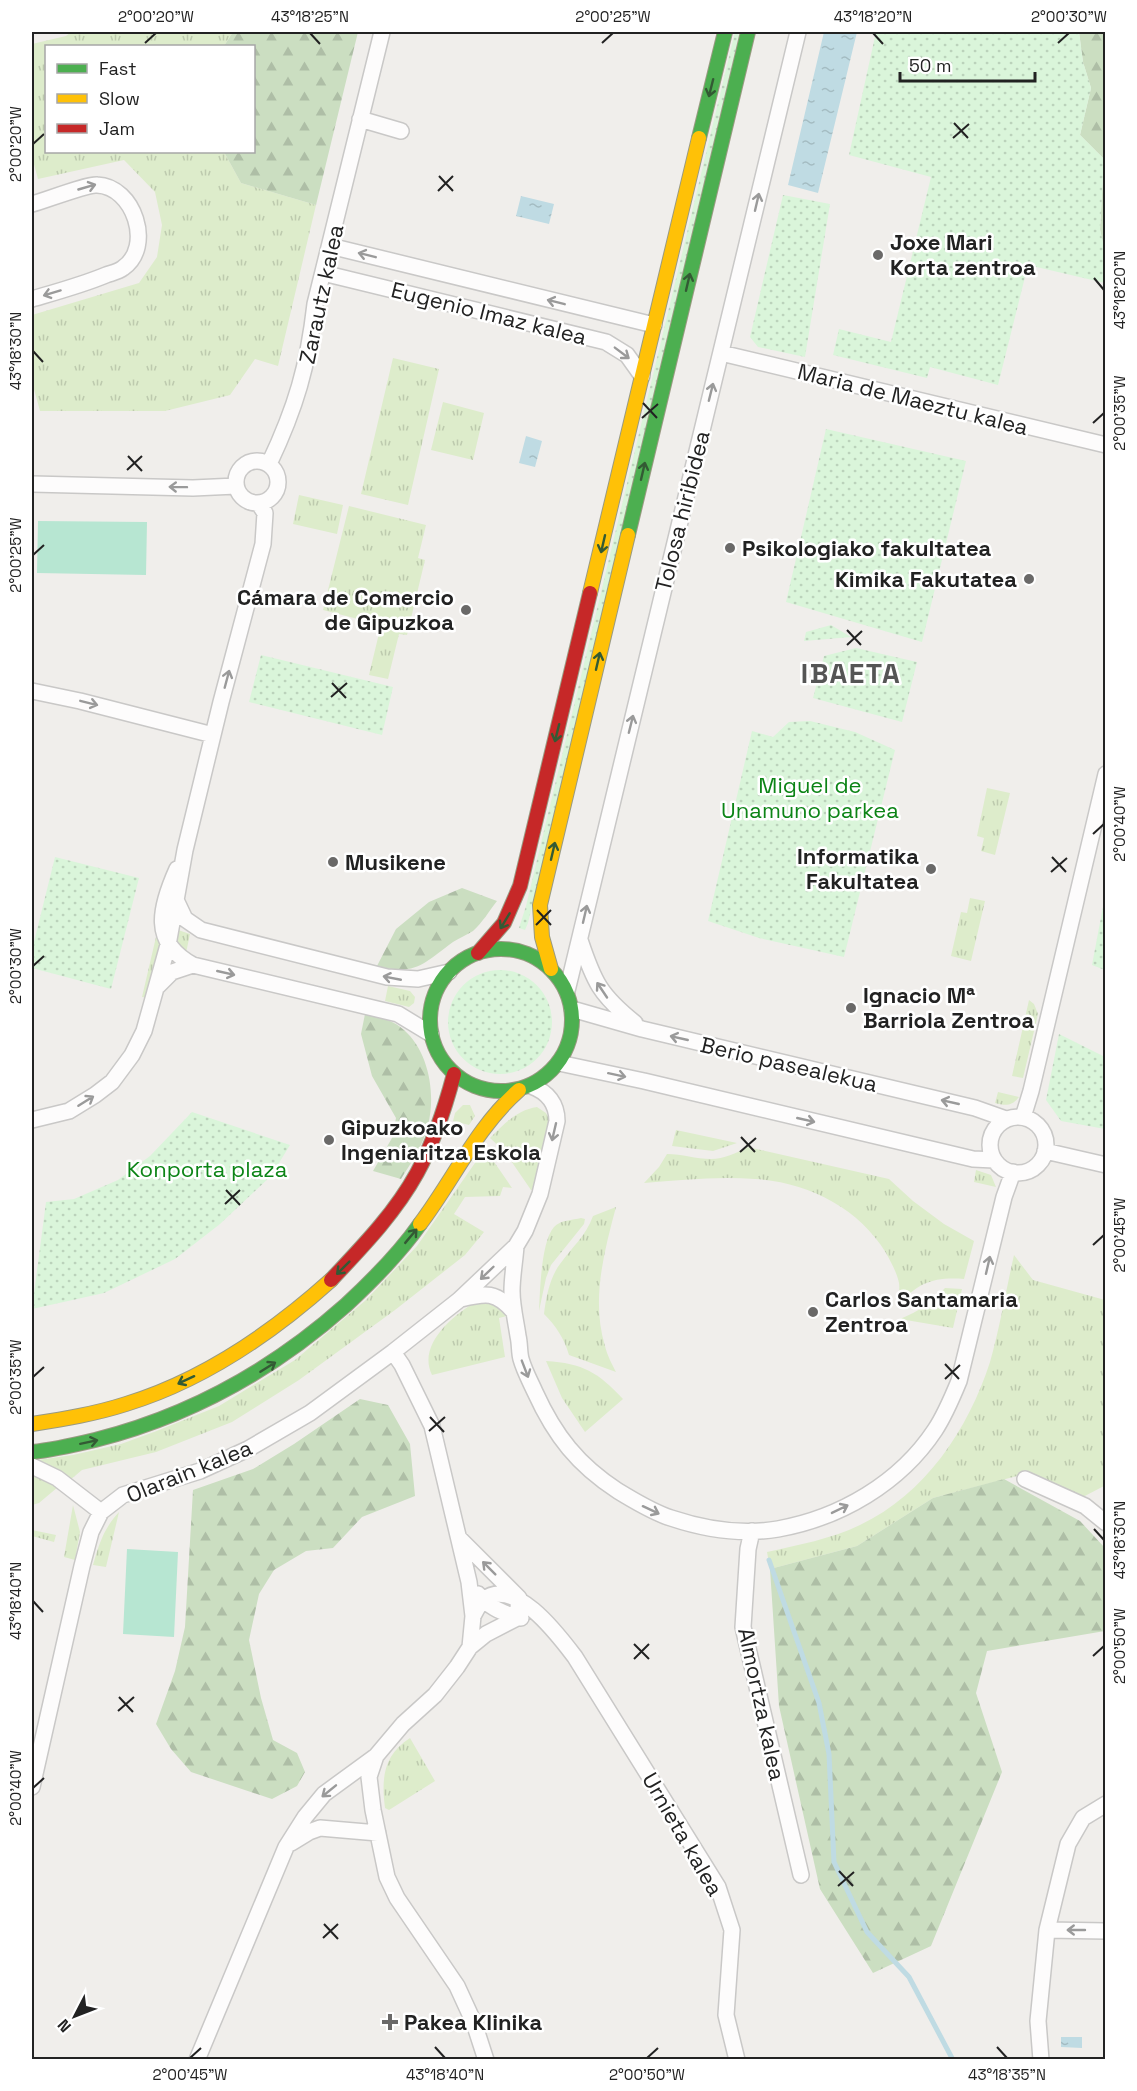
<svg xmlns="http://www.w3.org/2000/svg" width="1137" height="2091" viewBox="0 0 1137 2091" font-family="'Space Grotesk',sans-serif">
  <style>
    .grass { fill: url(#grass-tufts) }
    .forest { fill: url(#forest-firs) }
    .park { fill: url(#park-dots) }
    .pitch { fill: #b7e6d2 }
    .water { fill: url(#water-ripples) }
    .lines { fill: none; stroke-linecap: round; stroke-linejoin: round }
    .stream { stroke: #bfdbe3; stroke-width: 5 }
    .street-casing { stroke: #c9c8c7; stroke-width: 18 }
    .fast-casing { stroke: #999a82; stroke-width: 16 }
    .slow-casing { stroke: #999a82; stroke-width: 16 }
    .jam-casing { stroke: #999a82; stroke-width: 16 }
    .street { stroke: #fdfcfc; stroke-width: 15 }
    .fast { stroke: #4caf50; stroke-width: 14 }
    .slow { stroke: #ffc107; stroke-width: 14 }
    .jam { stroke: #c62828; stroke-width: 14 }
    .oneway { stroke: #335a34 }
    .oneway2 { stroke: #9a9a9a }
    .ticks { fill: none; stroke: #222; stroke-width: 2 }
    .poi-dot { fill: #6a6968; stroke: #fff; stroke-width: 2 }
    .labels { text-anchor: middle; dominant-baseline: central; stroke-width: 5; stroke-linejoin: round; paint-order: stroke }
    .poi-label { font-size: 22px; font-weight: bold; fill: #222; stroke: #fff; text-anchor: start }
    .street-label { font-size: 22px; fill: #222; stroke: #fff }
    .park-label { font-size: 22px; fill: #0c8416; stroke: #fff }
    .district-label { font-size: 28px; font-weight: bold; letter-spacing: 1.5px; fill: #555; stroke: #fff }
    .neatline { fill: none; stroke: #222; stroke-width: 2 }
    .ticks-label { font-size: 15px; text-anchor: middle; fill: #222 }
  </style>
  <defs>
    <pattern id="grass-tufts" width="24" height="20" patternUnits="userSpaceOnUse" patternTransform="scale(1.5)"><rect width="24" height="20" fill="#ddeccb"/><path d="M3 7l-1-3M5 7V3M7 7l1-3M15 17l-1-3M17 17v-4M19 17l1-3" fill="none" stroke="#bdcaae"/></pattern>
    <pattern id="forest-firs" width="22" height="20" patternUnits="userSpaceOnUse" patternTransform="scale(1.5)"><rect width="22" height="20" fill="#cbdec1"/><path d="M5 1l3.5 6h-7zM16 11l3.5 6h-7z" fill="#aebea6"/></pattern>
    <pattern id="park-dots" width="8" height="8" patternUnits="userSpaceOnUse" patternTransform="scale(1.5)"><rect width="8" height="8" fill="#daf5da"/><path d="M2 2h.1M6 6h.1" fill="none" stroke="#bbd2bb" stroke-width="1.8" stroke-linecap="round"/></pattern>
    <pattern id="water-ripples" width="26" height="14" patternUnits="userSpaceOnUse" patternTransform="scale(1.5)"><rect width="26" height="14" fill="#bfdbe3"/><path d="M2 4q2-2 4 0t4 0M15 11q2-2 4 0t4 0" fill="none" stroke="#a4bcc2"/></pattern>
  </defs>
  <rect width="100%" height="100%" fill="#f0eeeb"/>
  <path class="grass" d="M71 32H233L224 46H46V152H224L241 183 316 205 278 366 255 359 230 395 165 411H40L32 382V315L139 283 157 257 162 225 155 192 124 160 38 179 32 157V44L66 36Z
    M393 358 439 369 408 505 361 494Z
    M443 402 484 413 473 460 431 450Z
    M299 495 343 505 337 534 293 524Z
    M349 506 426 525 418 558 425 560 407 635 399 634 388 679 369 675 381 625 323 610Z
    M987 788 1010 793 995 855 981 851 984 838 977 836Z
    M970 898 985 901 971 961 951 956 961 912 967 913Z
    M178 930 190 934 186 953 174 945Z
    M156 937 162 947 148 998 142 997Z
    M388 986 410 991 415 997 414 1003 409 1007 385 1001Z
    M1029 1000 1034 1004 1038 1014 1023 1078 1012 1076Z
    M998 1092 1019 1097C1012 1106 1006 1106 995 1103Z
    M463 1105H470L475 1116 469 1125 453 1121 455 1113Z
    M537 1107 546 1113 550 1121 535 1190H531L505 1152 490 1138C504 1124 517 1110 537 1107Z
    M676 1130 737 1143 713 1151 672 1146Z
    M748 1147 889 1179 913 1201 944 1224 974 1241 964 1279C934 1277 918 1282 898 1306 898 1299 900 1290 899 1283 897 1273 891 1262 886 1253 859 1208 807 1182 755 1179 718 1176 681 1180 644 1183L659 1167 667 1154C682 1154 696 1159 711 1159 724 1159 736 1153 748 1147Z
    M484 1150 488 1153 512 1188 503 1187 500 1196 465 1197 454 1214 484 1232 465 1255 395 1310 299 1380 232 1422 156 1452 82 1470 70 1480 44 1467 38 1460 73 1455 121 1444 154 1432 219 1406 295 1360 366 1300 417 1246Z
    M976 1170 991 1175 996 1187 974 1182Z
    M616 1207C604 1252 591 1300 605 1346 607 1355 612 1364 616 1372L569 1355C564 1338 556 1326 544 1314 546 1297 550 1277 560 1264 572 1247 586 1236 593 1216Z
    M581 1218 585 1219 584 1224 551 1265 546 1278 539 1311C540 1292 541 1241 554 1227 560 1220 573 1220 581 1218Z
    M1014 1255 1033 1280 1105 1300V1511L1104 1486 1079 1499 1028 1473 933 1498 857 1546 770 1569 767 1552C798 1545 831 1539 860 1525 925 1494 968 1430 990 1362 1000 1327 1006 1290 1014 1255Z
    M945 1288 962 1289 953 1328 900 1319C919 1311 931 1303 945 1288Z
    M476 1302H495L507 1316 499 1318 505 1357 432 1375C417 1345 453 1315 476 1302Z
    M546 1361C583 1363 599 1373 623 1399L585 1432 562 1398Z
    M32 1473 58 1487 39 1503 32 1505Z
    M73 1505 80 1532 75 1560 64 1557Z
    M119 1512 106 1567 93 1565C99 1544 104 1528 119 1512Z
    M32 1530 56 1535 54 1542 32 1536Z
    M410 1738 435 1781 389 1810 385 1808C381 1777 384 1755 410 1738Z"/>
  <path class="forest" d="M233 32H358L316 205 241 183 224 152H254V46H224Z
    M1079 32H1105V252L1100 230 1104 159 1080 135 1091 88 1083 62Z
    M462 888 497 901C490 910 482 923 473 931 467 935 459 938 453 942 423 964 416 976 377 966L396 929 429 902Z
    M365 1014C379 1017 393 1020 404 1030 429 1052 436 1094 428 1125 424 1144 411 1163 401 1179L373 1171 392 1138 396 1118 372 1076 361 1034Z
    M360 1399 388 1405 410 1444 415 1496 362 1517 333 1548 306 1551 274 1570 259 1594 249 1640 261 1698 273 1740 297 1753 305 1772 297 1786 272 1799 191 1772 171 1749 156 1724 175 1671 185 1627 193 1490 253 1469 294 1444Z
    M1004 1479 1080 1521 1105 1548V1631L987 1651 976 1693 1002 1772 931 1946 873 1973 820 1889 779 1706 770 1569 857 1546 933 1498Z"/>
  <path class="park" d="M735 32H740L528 923 525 930 519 928 526 906Z
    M876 32H1079L1083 62 1091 88 1080 135 1104 159 1100 229 1105 252V283L1028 265 998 385 930 367 927 378 833 355 839 329 891 342 931 177 849 155Z
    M783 195 830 204 805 357 758 347 750 337Z
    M826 429 966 461 922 642 786 602Z
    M831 625 851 637 804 641 806 632Z
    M856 648 917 662 902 722 813 698 824 656Z
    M261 655 393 687 382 735 249 702Z
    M810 721 855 732 895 750 844 957 759 938 708 921 752 731 773 737 789 722Z
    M55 857 139 878 111 989 32 968V950Z
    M1105 896V970L1092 965Z
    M448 1022a52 52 0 1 1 104 0a52 52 0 1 1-104 0Z
    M1059 1034 1105 1057V1129L1061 1121 1046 1100Z
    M192 1112 290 1145 271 1176 220 1224 175 1259 104 1293 32 1309 46 1202 74 1199 118 1180 150 1156Z"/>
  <path class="pitch" d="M38 521 147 522 146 575 37 573Z
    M127 1549 178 1552 174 1637 123 1634Z"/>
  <path class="water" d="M824 32H857L818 193 788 185Z
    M521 196 554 204 549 224 516 216Z
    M526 436 542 441 535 467 519 463Z
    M1061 2037H1082V2048L1061 2047Z"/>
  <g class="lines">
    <path class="stream" d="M769 1560 819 1703 829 1754 834 1862 867 1932 909 1977 953 2060"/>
    <g class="street-casing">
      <path id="street" d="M360 119 401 131
        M32 204C44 201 87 184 97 185 134 186 154 247 123 268 118 272 111 273 106 275 82 285 56 292 32 299
        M330 246 654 325
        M323 273 606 342 627 355 642 376
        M721 353 1106 445
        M236 482a21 21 0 1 1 42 0a21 21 0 1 1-42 0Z
        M269 464C296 407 308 366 315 304L382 32
        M32 484 193 488 236 486
        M32 691 80 701 213 735
        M177 869C160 907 150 942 193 965
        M177 902 185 919 201 930 387 977 418 979 449 972
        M580 940C594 982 600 995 635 1023
        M158 986 172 972 193 965 398 1014 431 1034
        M567 991 798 32
        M572 1009 642 1029 975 1108 1006 1119
        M559 1063 644 1081 973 1159 994 1160
        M1023 1117 1031 1091 1106 774
        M990 1145a28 28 0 1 1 56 0a28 28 0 1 1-56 0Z
        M32 1120 69 1111 95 1095 112 1082 132 1055 144 1031 168 945 185 850 221 702 263 544 265 513 259 504
        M1045 1151 1106 1165
        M516 1246C515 1261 512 1276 512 1291 512 1306 516 1322 518 1336 520 1344 519 1352 521 1359 524 1370 530 1381 535 1392 555 1436 578 1465 618 1491 635 1501 652 1512 671 1518 704 1529 743 1535 778 1529 840 1518 900 1483 935 1430 945 1415 952 1398 959 1381L1004 1197 1013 1172
        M461 1299C486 1293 496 1291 514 1312
        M393 1352 402 1365 432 1426 469 1582 473 1616 470 1647 457 1667 435 1695 403 1724 376 1756 369 1777 373 1810 387 1877 397 1898 457 1986 474 2023 486 2060
        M32 1466 57 1478 101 1512
        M1025 1479 1085 1506 1106 1523
        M752 1531 748 1549 743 1627 801 1875
        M460 1539 519 1598 517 1618C502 1612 488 1607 478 1594
        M473 1616C476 1611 479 1604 483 1600 514 1575 559 1636 575 1657L718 1887 732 1930 726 2015 737 2060
        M470 1647 486 1634 517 1618H521
        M32 1787 82 1566 91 1532 101 1512 123 1495 200 1471 248 1449 310 1413 393 1352 459 1300 516 1246 525 1231 540 1194 557 1121C557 1104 548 1092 531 1086
        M291 1843 309 1832 320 1828 378 1833
        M1047 1930 1106 1931
        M197 2060 286 1847 305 1817 324 1794 376 1756
        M1041 2060 1038 2021 1047 1930 1068 1844 1083 1818 1106 1804"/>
    </g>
    <g class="fast-casing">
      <path id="fast" d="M699 138 725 32
        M628 535 748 32
        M430 1020a71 71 0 1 1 142 0a71 71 0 1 1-142 0Z
        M32 1452C53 1450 74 1445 95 1440 190 1416 273 1370 346 1305 373 1280 399 1254 420 1224"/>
    </g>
    <g class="slow-casing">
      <path id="slow" d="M590 593 699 138
        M551 969 542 937 540 905 628 535
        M420 1224C454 1179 476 1128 519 1090
        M32 1424C64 1419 95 1414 126 1404 204 1380 271 1334 331 1280"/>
    </g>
    <g class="jam-casing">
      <path id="jam" d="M478 953 504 923 520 886 590 593
        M331 1280C363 1246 395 1213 417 1173 434 1142 445 1108 454 1074"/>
    </g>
    <use href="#street" class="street"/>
    <use href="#fast" class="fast"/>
    <use href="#slow" class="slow"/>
    <use href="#jam" class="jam"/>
  </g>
  <defs><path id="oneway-shaft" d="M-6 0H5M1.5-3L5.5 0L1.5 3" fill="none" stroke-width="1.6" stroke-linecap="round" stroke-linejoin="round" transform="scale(1.5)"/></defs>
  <g class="oneway">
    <use href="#oneway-shaft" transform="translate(711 88) rotate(104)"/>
    <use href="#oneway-shaft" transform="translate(688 282) rotate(-77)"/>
    <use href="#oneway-shaft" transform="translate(643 471) rotate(-77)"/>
    <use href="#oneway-shaft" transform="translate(603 544) rotate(103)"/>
    <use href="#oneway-shaft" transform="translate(598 661) rotate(-77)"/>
    <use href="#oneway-shaft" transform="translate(557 733) rotate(104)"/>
    <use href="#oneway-shaft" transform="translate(553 851) rotate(-77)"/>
    <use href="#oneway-shaft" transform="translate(505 921) rotate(121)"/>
    <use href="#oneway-shaft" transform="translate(411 1236) rotate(-50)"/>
    <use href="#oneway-shaft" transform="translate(343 1268) rotate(135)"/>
    <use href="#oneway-shaft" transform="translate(268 1367) rotate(-32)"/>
    <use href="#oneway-shaft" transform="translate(186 1380) rotate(155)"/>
    <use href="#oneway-shaft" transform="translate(89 1442) rotate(-12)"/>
  </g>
  <g class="oneway2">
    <use href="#oneway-shaft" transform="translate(87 187) rotate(-16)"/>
    <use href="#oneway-shaft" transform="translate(757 202) rotate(-77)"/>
    <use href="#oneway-shaft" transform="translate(367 255) rotate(-166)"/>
    <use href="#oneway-shaft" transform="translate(52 293) rotate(163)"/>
    <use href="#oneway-shaft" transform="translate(556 302) rotate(-166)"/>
    <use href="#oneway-shaft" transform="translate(622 353) rotate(37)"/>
    <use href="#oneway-shaft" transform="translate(711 392) rotate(-76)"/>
    <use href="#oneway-shaft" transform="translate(178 487) rotate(-179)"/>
    <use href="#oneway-shaft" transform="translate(227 679) rotate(-75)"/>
    <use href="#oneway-shaft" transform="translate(89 703) rotate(14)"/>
    <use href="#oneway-shaft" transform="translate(631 724) rotate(-76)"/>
    <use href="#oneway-shaft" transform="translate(585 914) rotate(-77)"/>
    <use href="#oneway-shaft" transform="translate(226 973) rotate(13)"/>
    <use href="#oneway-shaft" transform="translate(392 978) rotate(-169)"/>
    <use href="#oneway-shaft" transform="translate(602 990) rotate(-124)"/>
    <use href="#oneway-shaft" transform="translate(679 1038) rotate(-167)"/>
    <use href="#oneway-shaft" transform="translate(617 1075) rotate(12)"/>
    <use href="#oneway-shaft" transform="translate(86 1101) rotate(-32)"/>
    <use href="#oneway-shaft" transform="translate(950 1102) rotate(-167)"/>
    <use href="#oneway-shaft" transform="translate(806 1120) rotate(13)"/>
    <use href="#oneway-shaft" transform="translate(554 1132) rotate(103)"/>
    <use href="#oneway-shaft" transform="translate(988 1265) rotate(-77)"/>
    <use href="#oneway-shaft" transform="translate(487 1273) rotate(136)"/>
    <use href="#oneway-shaft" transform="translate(525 1369) rotate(69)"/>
    <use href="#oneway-shaft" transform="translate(840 1509) rotate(-26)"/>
    <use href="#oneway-shaft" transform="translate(651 1510) rotate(25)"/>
    <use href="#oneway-shaft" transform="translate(489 1568) rotate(-135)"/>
    <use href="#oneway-shaft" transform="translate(329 1791) rotate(141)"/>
    <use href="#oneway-shaft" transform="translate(1076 1930) rotate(-180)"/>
  </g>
  <path class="ticks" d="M310 33 320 44M873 33 883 44M145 43 156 33M602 43 613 33M1058 43 1069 33M954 123 968 138M953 138 969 124M33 144 44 134M439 176 453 191M438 191 453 176M1094 278 1104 290M33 351 43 362M643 403 657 418M642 418 658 404M1093 423 1104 413M128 456 142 471M127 470 142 456M33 555 44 545M847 630 861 645M847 645 862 631M332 683 346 698M331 697 347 683M1093 834 1104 824M1052 857 1066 872M1051 872 1067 858M537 910 551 925M536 925 551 910M33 966 44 956M741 1137 755 1152M740 1152 756 1138M226 1190 240 1205M225 1204 240 1190M1093 1245 1104 1235M945 1364 959 1379M33 1377 44 1367M945 1379 960 1365M430 1417 444 1432M429 1431 445 1417M1094 1529 1104 1540M33 1601 43 1612M634 1644 649 1659M1093 1656 1104 1646M634 1659 649 1644M119 1697 133 1712M118 1711 134 1697M33 1788 44 1778M839 1871 853 1886M838 1886 854 1872M324 1924 338 1939M323 1938 338 1924M435 2047 445 2058M997 2047 1007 2058M190 2058 201 2048M647 2058 658 2048"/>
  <g class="poi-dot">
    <circle cx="878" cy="255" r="6"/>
    <circle cx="730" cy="548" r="6"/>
    <circle cx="1029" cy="579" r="6"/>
    <circle cx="466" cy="610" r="6"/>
    <circle cx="333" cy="862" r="6"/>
    <circle cx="931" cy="869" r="6"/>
    <circle cx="851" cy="1008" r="6"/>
    <circle cx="329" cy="1140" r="6"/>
    <circle cx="813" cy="1312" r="6"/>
    <path d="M387 2013h6v6h6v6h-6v6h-6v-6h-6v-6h6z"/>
  </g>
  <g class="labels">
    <g class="poi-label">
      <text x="890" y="242">Joxe Mari<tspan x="890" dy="25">Korta zentroa</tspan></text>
      <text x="742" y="548">Psikologiako fakultatea</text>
      <text x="1017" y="579" text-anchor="end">Kimika Fakutatea</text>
      <text x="454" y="597" text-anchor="end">Cámara de Comercio<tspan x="454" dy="25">de Gipuzkoa</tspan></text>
      <text x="919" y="856" text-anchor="end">Informatika<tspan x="919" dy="25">Fakultatea</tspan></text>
      <text x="345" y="862">Musikene</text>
      <text x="863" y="995">Ignacio Mª<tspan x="863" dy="25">Barriola Zentroa</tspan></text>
      <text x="341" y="1127">Gipuzkoako<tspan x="341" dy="25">Ingeniaritza Eskola</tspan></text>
      <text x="825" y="1299">Carlos Santamaria<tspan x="825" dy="25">Zentroa</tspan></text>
      <text x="404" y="2022">Pakea Klinika</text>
    </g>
    <g class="street-label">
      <text transform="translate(321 294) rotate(-78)">Zarautz kalea</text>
      <text transform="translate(489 313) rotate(14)">Eugenio Imaz kalea</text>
      <text transform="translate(913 399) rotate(14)">Maria de Maeztu kalea</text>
      <text transform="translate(682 511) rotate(-76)">Tolosa hiribidea</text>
      <text transform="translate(789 1064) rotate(13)">Berio pasealekua</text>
      <text transform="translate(189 1471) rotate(-22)">Olarain kalea</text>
      <text transform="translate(762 1704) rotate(78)">Almortza kalea</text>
      <text transform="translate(683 1834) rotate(60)">Urnieta kalea</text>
    </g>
    <g class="park-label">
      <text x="810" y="785">Miguel de<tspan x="810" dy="25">Unamuno parkea</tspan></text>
      <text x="207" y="1169">Konporta plaza</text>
    </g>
    <g class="district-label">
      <text x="851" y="673">IBAETA</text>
    </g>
  </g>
  <rect width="1137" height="2091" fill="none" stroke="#ffffff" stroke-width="66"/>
  <rect x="45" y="45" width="210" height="108" fill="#ffffff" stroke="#a7a7a7" stroke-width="1.5"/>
  <rect x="57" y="64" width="30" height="9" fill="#4caf50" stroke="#a7a7a7" stroke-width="1.5"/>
  <text x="99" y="75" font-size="18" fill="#222222">Fast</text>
  <rect x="57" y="94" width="30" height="9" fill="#ffc107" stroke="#a7a7a7" stroke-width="1.5"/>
  <text x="99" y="105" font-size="18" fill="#222222">Slow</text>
  <rect x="57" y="124" width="30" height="9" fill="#c62828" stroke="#a7a7a7" stroke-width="1.5"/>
  <text x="99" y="135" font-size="18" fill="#222222">Jam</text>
  <g transform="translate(75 2016) rotate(228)" stroke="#ffffff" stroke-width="4.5" paint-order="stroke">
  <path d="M0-4.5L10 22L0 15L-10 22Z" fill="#222222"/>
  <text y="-9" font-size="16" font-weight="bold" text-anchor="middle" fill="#222222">N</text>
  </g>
  <path d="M900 72v9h135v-9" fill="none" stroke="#222222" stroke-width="3"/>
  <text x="909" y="72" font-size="18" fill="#222222" stroke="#ffffff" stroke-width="4.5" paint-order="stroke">50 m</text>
  <rect x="33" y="33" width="1071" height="2025" class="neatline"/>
  <g class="ticks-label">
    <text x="156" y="22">2°00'20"W</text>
    <text x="310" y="22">43°18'25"N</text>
    <text x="613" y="22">2°00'25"W</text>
    <text x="873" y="22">43°18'20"N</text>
    <text x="1069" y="22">2°00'30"W</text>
    <text transform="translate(16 144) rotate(-90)" y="5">2°00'20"W</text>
    <text transform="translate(1120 290) rotate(-90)" y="5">43°18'20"N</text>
    <text transform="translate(16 351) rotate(-90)" y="5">43°18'30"N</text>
    <text transform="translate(1120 413) rotate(-90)" y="5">2°00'35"W</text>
    <text transform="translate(16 555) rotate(-90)" y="5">2°00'25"W</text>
    <text transform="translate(1120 824) rotate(-90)" y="5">2°00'40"W</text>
    <text transform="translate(16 966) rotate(-90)" y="5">2°00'30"W</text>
    <text transform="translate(1120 1235) rotate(-90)" y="5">2°00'45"W</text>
    <text transform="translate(16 1377) rotate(-90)" y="5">2°00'35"W</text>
    <text transform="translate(1120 1540) rotate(-90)" y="5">43°18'30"N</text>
    <text transform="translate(16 1601) rotate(-90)" y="5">43°18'40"N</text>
    <text transform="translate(1120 1646) rotate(-90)" y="5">2°00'50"W</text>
    <text transform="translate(16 1788) rotate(-90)" y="5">2°00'40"W</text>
    <text x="190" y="2080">2°00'45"W</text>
    <text x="445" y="2080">43°18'40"N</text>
    <text x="647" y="2080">2°00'50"W</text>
    <text x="1007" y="2080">43°18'35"N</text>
  </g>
</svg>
